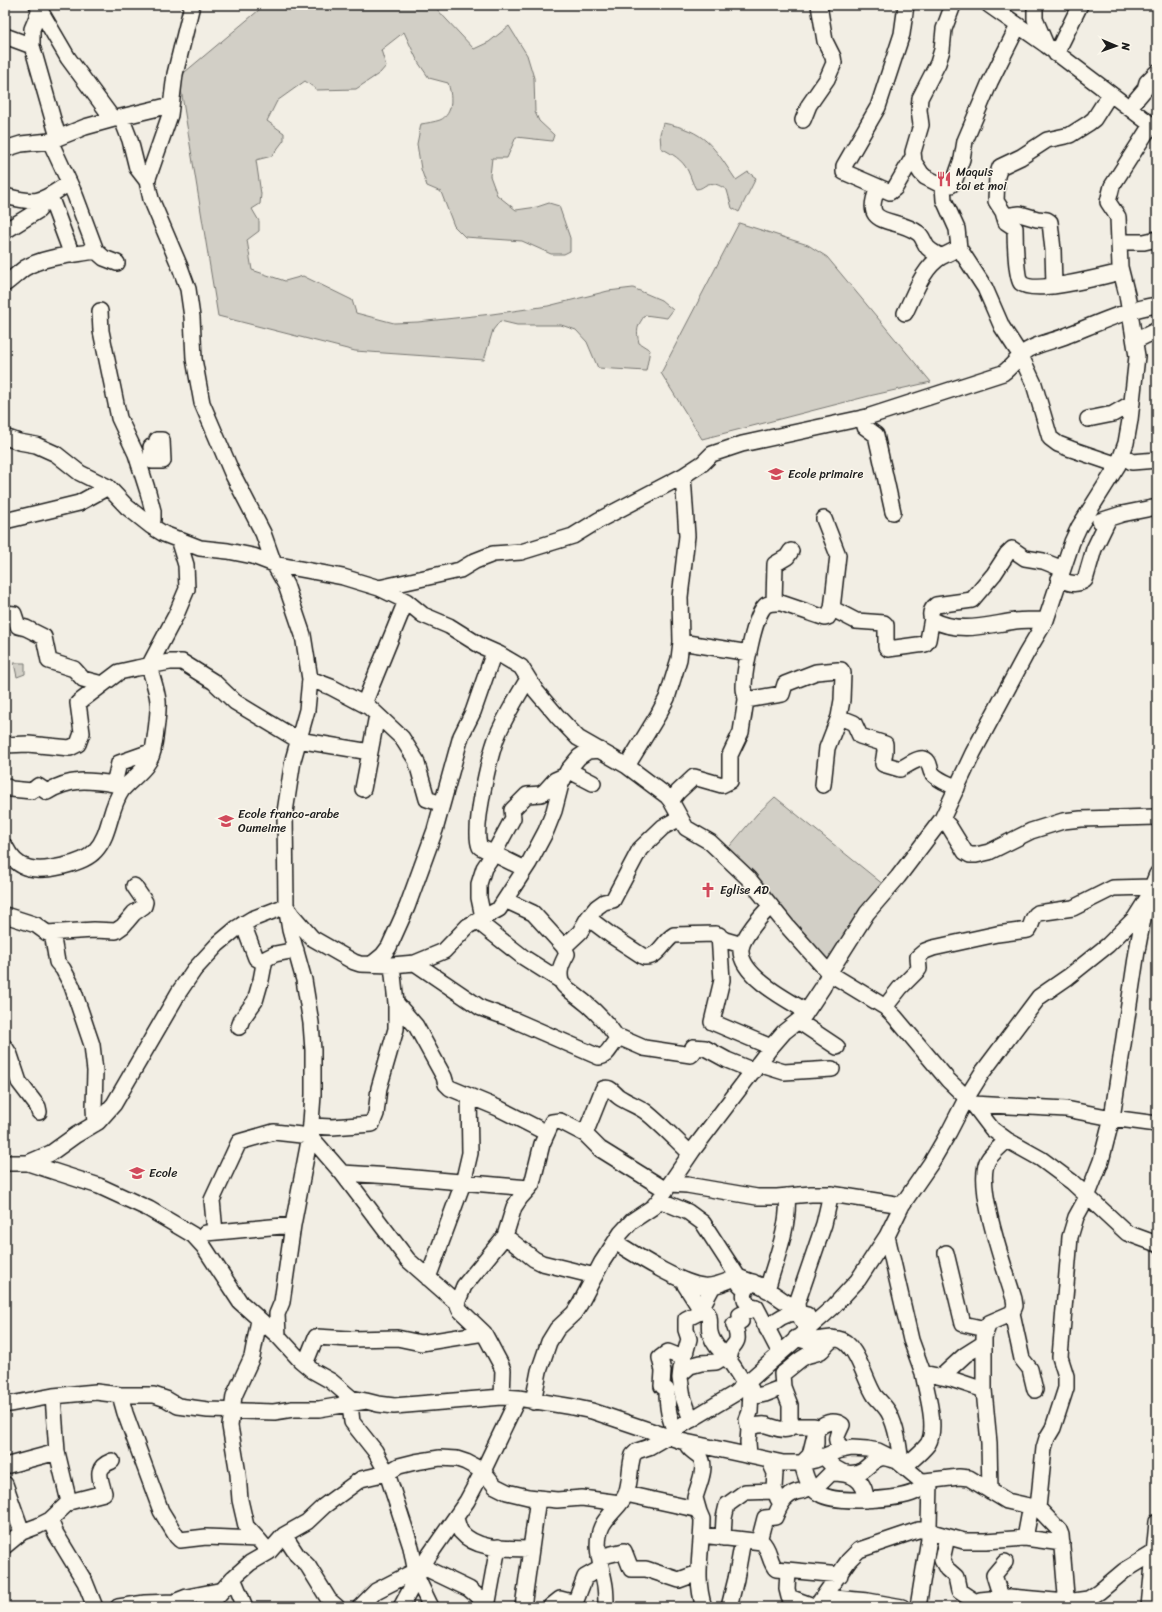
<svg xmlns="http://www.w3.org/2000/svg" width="1162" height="1612" viewBox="0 0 1162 1612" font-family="Sriracha,sans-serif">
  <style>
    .green { fill: #d2cfc6; stroke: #777671 }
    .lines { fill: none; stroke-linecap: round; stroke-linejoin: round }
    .minor-casing { stroke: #1c1c1c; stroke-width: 18 }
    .minor { stroke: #fbf7ec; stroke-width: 15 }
    .labels { text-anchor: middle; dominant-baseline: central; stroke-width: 3; stroke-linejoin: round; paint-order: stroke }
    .poi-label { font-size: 12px; fill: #1c1c1c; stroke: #fbf7ec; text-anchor: start }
  </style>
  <rect width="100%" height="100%" fill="#f2eee4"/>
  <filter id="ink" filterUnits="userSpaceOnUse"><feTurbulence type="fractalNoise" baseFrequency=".025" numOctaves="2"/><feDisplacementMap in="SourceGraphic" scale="8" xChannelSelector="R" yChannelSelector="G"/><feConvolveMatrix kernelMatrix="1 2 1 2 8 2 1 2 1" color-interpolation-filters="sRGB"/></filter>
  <g filter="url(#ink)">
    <path class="green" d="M265 5H433L474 49 489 42 509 26 527 55 534 78 535 112 539 121 554 135 552 141 516 137 507 158H492L490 176 497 195 516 210 537 207 549 203 559 206 570 238V251L564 254H551L522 241 465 237 454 226 441 192 427 186 421 169 417 144 421 124C427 123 434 122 440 120 454 114 452 95 448 83L429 78 418 62 404 32 381 50 386 66 380 73 356 89 317 90 305 81 277 101 267 121 284 133V140L272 156 256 160 261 194 260 204 252 209 259 221V231L247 240 252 270 285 281 303 276 352 300 356 313 394 323 418 322 492 314 548 306 608 291 633 288 661 300 673 310 667 318 645 315C637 326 636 330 639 343L650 350 646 371 598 368 587 342 576 330 561 325H517L500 321 493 330 484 360 355 351 218 316 179 77Z
      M663 123C706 131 713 146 736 180L748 172 756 178 739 212 732 208 727 190C722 187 715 182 708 184 703 186 702 189 696 189 692 183 691 177 688 171 682 159 672 154 661 148L660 134Z
      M739 223 808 245 827 257 931 382 869 396 702 439 661 373Z
      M14 663H25V674L17 677Z
      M775 797 884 885 825 966 724 853 757 814Z"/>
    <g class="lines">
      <g class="minor-casing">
        <path id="minor" d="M37 5 68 58 113 119
          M192 5 175 74 170 115 147 181 151 199 180 267 188 289 192 317 194 359 202 403 232 473 263 533 274 564 286 585 303 635 310 679 307 710 293 760 285 812 286 906 290 930 304 980 311 1023 313 1050V1095L310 1136 293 1225 282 1302 277 1314 278 1336 300 1360 313 1371 331 1381 351 1398 366 1401
          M906 5 902 34 878 107 844 166V172L890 192 895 188 913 157
          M953 5 944 29 942 50 938 63 920 98 919 110 921 125 913 152 914 162 921 173 925 177 943 186 951 185 954 182 962 159 965 141 990 82 1018 26
          M989 5 1046 45 1157 129
          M1035 5V19L1046 45
          M40 10 32 29V46L58 137
          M5 36 32 46
          M1056 54 1080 5
          M1110 94 1094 119 1089 123 1070 135 1047 140 1021 157 1000 167 997 176 996 201 1003 212 1006 222 1015 228C1015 238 1016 277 1021 283 1034 295 1103 276 1121 272
          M1129 108 1145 89 1147 82 1157 72
          M121 117 130 140 137 168 147 181
          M803 120 809 105 827 79 834 63 833 57 825 41 819 5
          M50 141 75 195 96 251 104 258 117 263
          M5 149 21 144 50 141 85 127 121 117 171 105
          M943 186 944 200 957 229 959 248
          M878 188C860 229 895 216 918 233 923 236 924 244 928 248 932 252 937 254 941 257L959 248 985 288 1002 327 1021 356 1027 369 1034 384 1050 438 1058 444 1071 449 1118 465
          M5 196C40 205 40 202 69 183
          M50 196 72 255
          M1004 216 1020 214 1037 219 1047 220 1050 222 1053 250 1054 286
          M5 231 39 210 41 201
          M1119 242H1144L1157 239
          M5 284C12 279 18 273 25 268 45 256 73 255 96 251
          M100 311 101 331 119 418 136 454 148 492 153 511V520L151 526
          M905 313C915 293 922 269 941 257
          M1135 341 1157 330
          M864 418 865 427 876 435 893 512
          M1088 419 1113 414 1132 403
          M5 437 19 442 36 445 56 454 80 473 108 487 127 507 151 526 164 534 200 548 228 551 253 556 274 564 343 577 379 588 406 601 423 615 449 626 481 646 499 654 521 667 536 691 558 717 578 738 627 766 667 796 671 801 686 828 710 842 748 878 787 926 829 973 885 1007 895 1017 948 1080 973 1104 992 1129 1007 1140 1041 1159 1072 1182 1127 1233 1157 1244
          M157 440H162L163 461H152L151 447 158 446Z
          M1122 456 1132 462 1157 460
          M824 519 838 555 832 609
          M5 521 79 503 108 487
          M1100 521 1122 514 1157 507
          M1059 579C1068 583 1076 586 1085 580L1094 549 1109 518
          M379 588 460 570 475 561 493 554 521 552 573 536 599 520 683 476 703 463 712 454 742 444 867 417 1003 373C1012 367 1018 356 1028 350 1039 343 1055 341 1068 335 1098 323 1125 310 1157 305
          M774 603 775 564 787 557 791 551
          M5 613 14 614 18 626 26 628 44 637 49 661 74 669 83 679 102 684
          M1046 620C1035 620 1025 620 1015 621 987 625 959 634 933 620 929 615 931 609 936 605L972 600 994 574 1007 554 1012 549 1025 558 1043 561 1063 569
          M681 642 749 653
          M310 679 331 687 369 707 402 738 416 760 427 799 442 804
          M746 700C746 696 744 692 744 688 744 673 754 614 766 605 771 602 776 603 781 603L825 618 828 617 831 610 833 609 856 621 884 623 886 625V647L888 649 925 644 928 640 932 618
          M364 704 406 601
          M839 717 854 723 860 736 885 744V751L883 764 900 769C907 766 922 753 928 762 930 765 930 770 932 773 937 780 950 784 957 788
          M5 745 28 744 70 748 78 744 82 733 78 703 119 672 137 668 170 662H182L214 682 235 702 298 740 370 752
          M627 766 658 715 667 698 679 659 681 642 680 597 687 536 683 476
          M568 770 593 783
          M5 786 11 789 32 791 38 786 47 792C70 778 88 780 114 784L119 763 153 751
          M363 789 377 715
          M671 801 678 792 694 777 722 785 730 781V755L741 732 746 700 782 694 785 684 816 672 838 670H841L843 673 842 700 839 717 827 748 823 785
          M942 819 949 826 965 852 970 855H976L989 852 1031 831 1063 821 1081 819 1157 817
          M5 846C10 856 17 866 29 868 45 872 84 864 95 851 111 834 109 808 122 790 133 777 150 768 153 750 155 740 159 711 158 701 157 690 152 677 149 666L176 615 187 589 186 565 178 539
          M525 869 480 847C472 830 489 759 496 739 504 718 516 699 528 679
          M505 900 533 913 564 947 567 954C562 963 558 971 561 981 563 987 570 990 574 994 592 1007 606 1021 618 1039
          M771 906C762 914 742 938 741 949 739 975 787 1000 806 1011
          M5 915 36 925 47 933 94 930 116 931 123 926 134 913 144 906 145 902 134 886
          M483 917 479 898V884L484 868 494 853 513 818 512 810 527 795 541 794 545 791 555 780 564 776
          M588 918 612 936 644 957C659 958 663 941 674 935L716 934 725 940 742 945
          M477 921 523 957 561 981
          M243 924 256 958 261 961 275 954 296 950
          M52 933 57 962 63 969 72 986 92 1045 95 1071 94 1108 95 1124
          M719 935 722 980 712 1022 771 1047
          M564 947 580 932 588 918 597 907 604 902 613 900 640 849 663 827 680 818
          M415 963 481 1008 514 1020 599 1057C610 1056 611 1041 621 1038L644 1048 691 1055 693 1053V1047L705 1048 727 1060 754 1071
          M372 964 383 955 389 947 407 907 435 830 461 736 473 712 494 652
          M396 1003 416 1026 444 1077 446 1084 450 1088 498 1108 547 1133
          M885 1007 900 988 919 969 918 957 925 951 933 948 997 934 1028 930C1033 925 1031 917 1038 913L1073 908 1113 888 1152 887
          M798 1021 837 1047
          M239 1027 242 1019 255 1001 261 980 265 959
          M5 1047 10 1055 19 1082 38 1107 39 1112
          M758 1064 784 1072 832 1069
          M973 1104 1066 1109 1112 1118 1157 1124
          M311 1126 332 1127 372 1124 376 1114 379 1088 396 1029V1003L392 965
          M585 1134 603 1089C611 1086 613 1093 619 1097 628 1103 638 1106 646 1112 662 1125 676 1140 690 1153
          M5 1163H28L51 1153 76 1135 98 1122 114 1104 179 992 194 970 218 944 237 928 252 919 286 906 292 915 312 938 354 962 360 964 392 965 415 963 444 951 468 926 499 909 529 863 546 831 554 811 561 784 568 770 579 757 588 751 600 750
          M28 1163 99 1186 149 1209 193 1235 204 1247 240 1302 278 1336
          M342 1173 392 1176 529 1188 532 1184 542 1144 552 1122 560 1121 585 1134 600 1149 666 1190
          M670 1184 687 1185 757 1197H777L811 1194H831L902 1205
          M659 1200 688 1212 703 1223 738 1277 762 1286 784 1301 797 1308
          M215 1232 212 1200 239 1142 274 1132 310 1136 342 1173 408 1260 457 1303
          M206 1233 293 1225
          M505 1236 534 1259 542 1263 595 1276
          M887 1236 911 1340 923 1373 951 1379 984 1390 989 1443 990 1491
          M615 1242C636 1255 679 1283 703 1286 714 1288 727 1281 738 1277L740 1285
          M946 1253 963 1324 986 1329
          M428 1278 463 1183 470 1153 469 1096
          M684 1281 685 1285 699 1307 705 1301 713 1286
          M753 1282C745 1289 741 1295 748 1305L756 1307
          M767 1290C775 1261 790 1226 787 1196
          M1012 1313 1022 1359 1030 1369 1035 1390
          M767 1329C778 1317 791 1309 807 1315
          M806 1329 798 1312 797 1303 824 1224 831 1194
          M796 1338 806 1341 832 1338 837 1339
          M729 1361C727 1341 744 1349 734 1325L741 1321 740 1315 756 1307 780 1353
          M305 1364 316 1337 350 1339 397 1338 421 1343 484 1333
          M681 1374 690 1366 701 1363 716 1362 725 1356
          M941 1377 965 1355 984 1343
          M783 1387 790 1405V1426H814L819 1428
          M984 1390V1337L989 1323 1012 1313 1015 1306 1014 1299C1006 1272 974 1184 988 1160 992 1153 1001 1146 1007 1140
          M120 1395 125 1413 161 1511 177 1537 180 1540 206 1537 258 1539 269 1552
          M53 1396 57 1452 69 1502
          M502 1397 503 1370 500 1363 484 1333 460 1310 457 1303 464 1286 505 1236 514 1207 520 1198 529 1188
          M751 1397 765 1394 783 1387 782 1374C790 1369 798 1360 806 1356 811 1354 816 1354 821 1351 826 1347 829 1338 838 1339 857 1342 865 1382 875 1396 880 1402 885 1406 889 1413 897 1428 899 1447 901 1463
          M533 1402 539 1371 549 1342 557 1329 574 1313 580 1304 602 1262 621 1233 632 1221 653 1207 659 1200 693 1150 771 1047 784 1032 803 1017 823 987 829 973 867 913 898 877 942 819 973 753 1026 654 1046 620 1072 542 1079 527 1118 465 1126 443 1130 420 1137 356 1127 295 1120 267 1118 217 1108 202 1112 186 1151 125
          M350 1404 352 1422 375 1451 387 1473 411 1547 417 1578 431 1607
          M5 1405 53 1396 96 1392 120 1395H154L166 1399 178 1406 208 1410 274 1412 293 1409H319L366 1401 378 1404 394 1406 502 1397 518 1398 573 1407 592 1411 681 1441 783 1463H802L815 1460 837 1451 852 1448 867 1449 878 1451 896 1460 920 1480 925 1481 959 1477 969 1478 1007 1501 1038 1508 1059 1530 1061 1535 1067 1607
          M691 1420 683 1397 680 1378 681 1369 689 1339 686 1330V1319L698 1313 699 1307C716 1314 706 1324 711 1336 714 1345 720 1350 726 1356 733 1365 739 1375 745 1385
          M749 1427C754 1426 761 1424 766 1425 774 1427 780 1431 788 1429L790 1426
          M675 1430C668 1418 667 1404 667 1390L662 1386 663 1371 660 1358 668 1352 683 1358
          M815 1435 810 1455 802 1463C805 1475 808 1488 820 1494 836 1504 897 1500 915 1492 919 1490 922 1485 925 1481
          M686 1442C688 1450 694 1451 699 1456 709 1465 697 1488 695 1498L699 1512
          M816 1444V1431C823 1423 833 1419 842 1425 837 1436 832 1442 845 1449
          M749 1455 748 1442 749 1429 747 1420 750 1412 751 1389
          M824 1456C833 1469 847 1479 863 1470 869 1466 874 1459 881 1458 885 1457 890 1459 893 1460
          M769 1460 775 1473 774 1488 778 1499
          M5 1466 57 1452
          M905 1466C913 1459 922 1452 928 1444 938 1427 926 1391 923 1373
          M5 1484 22 1532
          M814 1490 831 1473C851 1473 865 1478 866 1500
          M626 1494 695 1509 699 1512 702 1519C702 1549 694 1578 704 1607
          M1038 1508 1044 1448 1047 1438 1053 1428 1066 1388V1376L1060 1357 1070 1237 1076 1217 1087 1197 1101 1161 1112 1118 1137 951 1145 908
          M456 1518C457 1522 459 1529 461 1532 477 1551 509 1548 531 1549
          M50 1520 56 1534 85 1582 95 1607
          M284 1535 297 1555 308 1566 329 1600 337 1607
          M702 1535 762 1542C770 1549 769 1562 776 1569L840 1575
          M947 1537 942 1560 947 1569 956 1577 959 1591 977 1603
          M723 1538 724 1518 727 1505 745 1492 775 1491
          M1025 1538 1031 1506
          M258 1539 246 1526 240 1500 238 1474 230 1426 234 1396 252 1357 259 1320
          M759 1541 765 1518 775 1517C779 1507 784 1496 796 1492 801 1491 806 1490 811 1487
          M5 1546 22 1532 38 1526 50 1520 69 1502 104 1493C100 1477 94 1468 112 1461
          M599 1557 624 1551 631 1569H646L679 1580 698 1573
          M423 1567 469 1589 487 1604
          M788 1571 787 1589 789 1597 816 1607
          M233 1578 245 1607
          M823 1597 868 1601 902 1607
          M1001 1597 994 1575 1005 1562
          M118 1607 145 1603 174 1602 187 1597 223 1590
          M208 1607 233 1578 250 1563 269 1552 284 1535 307 1522 324 1506 361 1479 387 1473 399 1466 415 1462 440 1458 457 1459 466 1462 483 1471 495 1486 507 1492 528 1497 557 1500 582 1498 620 1503
          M360 1607 376 1591 415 1571
          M401 1607 428 1557 467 1501 483 1471 518 1398
          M487 1607 498 1547
          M523 1607 538 1498
          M550 1607 560 1599 575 1603 585 1577 601 1568
          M606 1607C606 1600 606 1593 605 1586 602 1566 593 1545 602 1526 608 1514 621 1506 626 1494 631 1481 629 1467 633 1455L637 1451 649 1447 668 1436 677 1428 734 1394 833 1307 858 1280 887 1236 902 1205 931 1163 949 1132 967 1097 982 1073 1039 997 1068 977 1108 945 1135 918 1147 899 1157 874
          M729 1607 736 1579 743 1540
          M816 1607 849 1560 859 1550 918 1530H924L964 1541H986L1025 1538 1062 1543
          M918 1607 930 1532 929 1526 930 1481
          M975 1607 980 1600 1010 1597 1066 1602 1088 1599 1099 1592 1124 1571 1157 1551
          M1149 1607 1157 1522"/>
      </g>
      <use href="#minor" class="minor"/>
    </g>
  </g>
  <defs>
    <g id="restaurant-bare" transform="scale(1.2)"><path d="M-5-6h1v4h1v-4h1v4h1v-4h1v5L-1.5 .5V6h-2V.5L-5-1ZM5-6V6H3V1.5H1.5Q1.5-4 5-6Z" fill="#d1495b" stroke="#fbf7ec" stroke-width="2.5" paint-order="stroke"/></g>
    <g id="school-bare" transform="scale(1.2)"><path d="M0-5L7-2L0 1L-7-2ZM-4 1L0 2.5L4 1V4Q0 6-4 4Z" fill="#d1495b" stroke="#fbf7ec" stroke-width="2.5" paint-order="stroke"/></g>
    <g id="church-bare" transform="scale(1.2)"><path d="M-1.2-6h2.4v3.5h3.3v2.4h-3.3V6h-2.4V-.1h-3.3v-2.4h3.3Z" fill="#d1495b" stroke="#fbf7ec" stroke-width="2.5" paint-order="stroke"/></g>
  </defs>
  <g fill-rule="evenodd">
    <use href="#restaurant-bare" x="944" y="179"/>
    <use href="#school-bare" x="776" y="474"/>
    <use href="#school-bare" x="226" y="821"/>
    <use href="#church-bare" x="708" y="890"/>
    <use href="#school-bare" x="137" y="1173"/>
  </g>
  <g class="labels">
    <g class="poi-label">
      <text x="956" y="172">Maquis<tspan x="956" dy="14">toi et moi</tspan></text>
      <text x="788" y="474">Ecole primaire</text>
      <text x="238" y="814">Ecole franco-arabe<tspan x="238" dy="14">Oumeime</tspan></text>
      <text x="720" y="890">Eglise AD</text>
      <text x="149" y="1173">Ecole</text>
    </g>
  </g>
  <rect width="1162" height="1612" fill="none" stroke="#fbf7ec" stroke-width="20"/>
  <rect x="10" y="10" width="1142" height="1592" fill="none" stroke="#1c1c1c" stroke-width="1.5" filter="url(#ink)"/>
  <g transform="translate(1116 46) rotate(92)" stroke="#fbf7ec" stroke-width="3" paint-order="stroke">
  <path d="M0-3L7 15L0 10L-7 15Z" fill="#1c1c1c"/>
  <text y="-6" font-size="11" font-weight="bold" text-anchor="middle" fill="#1c1c1c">N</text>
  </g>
</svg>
